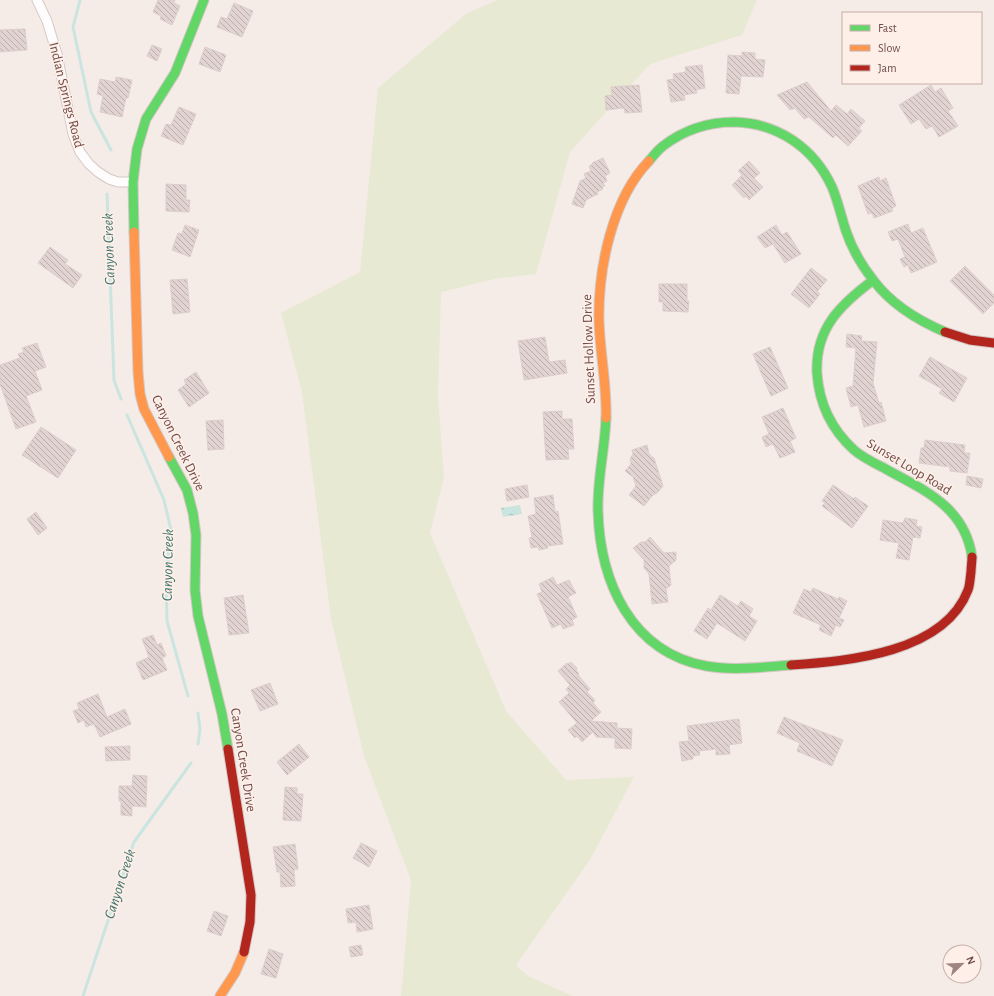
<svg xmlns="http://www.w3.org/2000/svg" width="994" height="996" viewBox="0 0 994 996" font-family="'Alegreya Sans',sans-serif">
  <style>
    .grass { fill: #e7e9d3 }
    .water { fill: url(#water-ripples) }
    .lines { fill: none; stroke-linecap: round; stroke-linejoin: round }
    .stream { stroke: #cae5e0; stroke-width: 3 }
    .building { fill: url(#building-back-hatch); stroke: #ddcecb }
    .street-casing { stroke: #d4c8c5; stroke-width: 11 }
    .fast-casing { stroke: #d4c7c4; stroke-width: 11 }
    .slow-casing { stroke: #d4c7c4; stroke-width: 11 }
    .jam-casing { stroke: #d4c7c4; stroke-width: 11 }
    .street { stroke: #fefcfc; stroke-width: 9 }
    .fast { stroke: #63d668; stroke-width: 9 }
    .slow { stroke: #ff974d; stroke-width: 9 }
    .jam { stroke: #b3261e; stroke-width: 9 }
    .labels { text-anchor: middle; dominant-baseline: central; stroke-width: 3; stroke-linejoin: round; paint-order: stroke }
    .street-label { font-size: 14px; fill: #704d4a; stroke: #feefe8 }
    .water-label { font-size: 15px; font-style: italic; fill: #407670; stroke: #feefe8 }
  </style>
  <defs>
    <pattern id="water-ripples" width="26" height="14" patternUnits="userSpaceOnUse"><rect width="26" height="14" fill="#cae5e0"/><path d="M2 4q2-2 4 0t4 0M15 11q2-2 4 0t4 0" fill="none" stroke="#a8bcb8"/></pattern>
    <pattern id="building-back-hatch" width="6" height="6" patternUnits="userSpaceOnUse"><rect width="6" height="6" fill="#e1d3d0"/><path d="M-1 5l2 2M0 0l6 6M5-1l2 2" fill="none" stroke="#bbadab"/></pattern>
  </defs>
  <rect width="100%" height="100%" fill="#f5ece8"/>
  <path class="grass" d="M498 0H757L742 35 650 64 570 152 536 274 494 279 441 292 438 396 444 477 430 533 506 711 566 780 634 777 591 858 516 965 528 976 573 996H401L411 880 364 756 331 619 302 392 281 313 360 272 378 88 467 13Z"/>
  <path class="water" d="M520 505 522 514 503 517 501 508Z"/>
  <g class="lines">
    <path class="stream" d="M80 0 73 27 91 112 111 150
      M107 194 114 380 121 399
      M127 415 164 500 171 530 166 578 167 621 188 696
      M198 744 200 729 198 713
      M83 996 134 842 191 763"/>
  </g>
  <path class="building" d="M158 0H175L174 3 180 6 172 25 160 19 161 16 153 12Z
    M234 3 253 11 242 37 217 27 221 17 227 19Z
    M25 29 27 50 0 52V30Z
    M152 45 162 49 157 61 147 56Z
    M205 47 226 55 220 72 199 64Z
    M742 52 755 53V59L765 60 763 77 741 76 739 94 726 93 728 55 742 56Z
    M702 65 705 88 696 90 697 93 684 95 685 100 671 102 667 80 674 79 673 74 686 72 685 67Z
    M116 77 132 80 128 98H126L122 117 100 112 103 96 97 94 100 79 115 82Z
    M807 82 831 111 836 105 847 114 851 109 865 121 859 128 862 131 848 146 836 135 833 138 809 117 804 119 795 108 790 110 777 95Z
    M639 85 642 112 625 113 624 108 606 110 605 96 612 95 611 87Z
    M931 85 935 92 941 88 953 108 948 111 958 126 939 137 932 126 926 129 919 119 911 124 899 105Z
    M179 107 196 114 183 145 161 136 166 124 171 125Z
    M603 158 610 173 605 176 607 181 603 183 605 186 602 187 603 189 597 192 598 194 586 200 583 208 572 204 580 181 586 178 584 174 591 171 589 166 593 164 592 163Z
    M749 161 760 173 754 178 763 187 749 200 746 196 744 198 732 185 742 175 738 171Z
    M879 177 880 181 886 178 896 206 892 208 893 211 874 218 872 213 868 214 858 186Z
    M166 184 186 185V200H190L189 212 166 211Z
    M908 224 911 233 923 228 937 262 911 273 908 265 904 267 900 259 905 257 898 239 892 241 888 232Z
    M185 225 199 230 190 257 172 250 178 233 182 234Z
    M776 225 782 235 787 232 801 254 785 263 773 244 765 248 757 237Z
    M50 247 68 260 65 264 82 275 73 288 38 263Z
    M965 266 994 295V303L983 314 950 281Z
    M811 268 827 280 817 292 820 294 809 308 791 294Z
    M187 279 190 312 173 314 170 280Z
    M659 284H687V301H689L688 312 663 311V302H659Z
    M847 334 862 336 861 341 877 342 873 383 879 403 881 402 886 421 864 427 858 405 851 407 846 388 853 386 856 348 846 347Z
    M545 337 549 362 565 360 567 373 524 380 518 341Z
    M37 343 46 367 35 371 42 390 26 396 36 422 16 429 0 384V365L20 358 18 354 24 352 22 348Z
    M770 347 788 388 771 396 753 354Z
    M930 357 967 378 954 402 939 393 942 389 919 376Z
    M196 372 209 393 189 407 178 390 186 384 184 380Z
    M783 408 796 438 790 441 795 452 780 458 773 444 766 447 762 437 769 434 762 417Z
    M562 411V419H572L574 449H568L569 459 546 460 543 412Z
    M223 420 224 449 208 450 206 421Z
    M41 427 76 450 58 478 22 455Z
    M925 440 965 445 964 453H970L967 473 950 471V467L919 463 921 448H924Z
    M647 445 649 454 654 458 663 486 657 493 653 495 644 506 629 495 636 486 633 477 625 471 631 464 630 459 633 454 632 450Z
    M967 476 983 479 981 488 966 485Z
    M527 485 529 497 507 501 505 489Z
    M833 485 854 499 855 497 868 506 852 528 822 506 825 503 822 501Z
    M553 495 555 512 558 511 563 544 547 546 548 548 539 550 538 547 531 548 529 538 532 537 528 516 536 514 534 498Z
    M36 512 47 528 38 535 27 519Z
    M905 518 917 520 916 526 922 527 920 538 913 537 909 560 896 558 899 543 880 540 883 520 903 523Z
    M650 537 664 553 676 552V560L669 566 671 585 666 589 668 602 652 604 649 574 644 568V560L633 548 641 542H645Z
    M553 577 557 585 569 580 576 593 568 597 577 617 572 620 574 625 563 629 561 624 552 628 537 594 542 592 539 584Z
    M813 588 838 599 839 597 847 601 839 618 844 620 840 627 836 625 831 636 819 630 821 625 793 613 804 589 811 592Z
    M243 595 249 633 229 635 224 598Z
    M720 595 738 606 741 601 753 609 749 616 757 621 745 641 717 623 707 639 694 631 708 608 711 610Z
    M153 635 157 645 161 643 166 656 162 658 167 670 143 680 136 663 149 657 142 639Z
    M571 662 577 668 576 670 579 674 578 675 590 689 587 692 595 700 593 703 601 712 591 721 617 723V728L632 729 631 749 615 748V738L596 737 593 732 582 742 577 736 575 738 568 730 577 723 559 702 569 693 566 689 570 685 558 671 567 663 568 664Z
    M270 683 278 704 260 711 251 690Z
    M98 694 107 717 125 709 131 724 100 737 94 724 86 727 84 720 78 723 73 711 79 709 77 703Z
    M784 717 843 740 832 766 797 751 800 743 777 733Z
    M739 719 742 743 729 745 730 754 716 755V749L699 751 700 755 693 756V759L682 761 679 742 689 741 687 726Z
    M299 744 309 757 287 775 277 762Z
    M130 746V760L106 761 105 747Z
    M133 775 147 776 146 807 132 806V816L121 815V801H119V786H132Z
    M285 787 297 788V794H303L301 821 283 820Z
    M361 843 377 851 369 867 353 858Z
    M295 844 298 869 294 870 295 886 281 887 280 872H277L273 847Z
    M369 905 373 929 357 932 356 922 348 923 346 909Z
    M214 911 228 916 221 936 207 931Z
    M361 945 363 955 351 957 349 947Z
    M269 949 283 954 276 978 261 974Z"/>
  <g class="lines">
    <g class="street-casing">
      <path id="street" d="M37 0 47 21 57 54 73 134 80 152 89 164 98 172 109 179 118 182H133"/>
    </g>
    <g class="fast-casing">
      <path id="fast" d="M649 161C653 156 658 150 663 146 684 130 708 122 734 122 778 123 814 148 832 187 838 201 841 216 846 231 852 249 862 266 874 281 892 305 917 320 945 332
        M134 232 133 182 137 149 146 119 175 73 204 0
        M872 281C840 305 815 329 817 373 819 403 831 429 854 450 862 457 872 462 882 467 922 489 965 506 972 557
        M606 418C605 449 597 480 598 511 600 582 631 652 706 666 734 671 763 667 791 665
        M169 457 187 490 193 513 196 535 195 590 198 616 222 714 228 749"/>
    </g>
    <g class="slow-casing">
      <path id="slow" d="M134 232 138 372 140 394 144 409 169 457
        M606 418C607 385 600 353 599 321 598 269 612 199 649 161
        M220 996 235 973 244 952"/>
    </g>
    <g class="jam-casing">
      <path id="jam" d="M945 332 970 340 994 343
        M791 665C849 661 944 653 968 590 970 585 970 578 971 572 971 567 972 562 972 557
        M228 749 251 895 250 922 244 952"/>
    </g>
    <use href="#street" class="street"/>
    <use href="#fast" class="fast"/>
    <use href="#slow" class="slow"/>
    <use href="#jam" class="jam"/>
  </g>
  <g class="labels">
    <g class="street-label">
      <text transform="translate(66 95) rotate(76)">Indian Springs Road</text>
      <text transform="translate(589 349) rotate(-92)">Sunset Hollow Drive</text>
      <text transform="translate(178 443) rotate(64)">Canyon Creek Drive</text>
      <text transform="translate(909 467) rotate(31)">Sunset Loop Road</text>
      <text transform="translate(243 760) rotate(81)">Canyon Creek Drive</text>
    </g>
    <g class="water-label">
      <text transform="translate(109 249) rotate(-92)">Canyon Creek</text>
      <text transform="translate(168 565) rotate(-89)">Canyon Creek</text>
      <text transform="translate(120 884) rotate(-72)">Canyon Creek</text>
    </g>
  </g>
  <rect x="842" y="12" width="140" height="72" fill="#feefe8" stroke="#c5aea9"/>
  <rect x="850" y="25" width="20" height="6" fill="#63d668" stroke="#c5aea9"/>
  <text x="878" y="32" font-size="12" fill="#704d4a">Fast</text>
  <rect x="850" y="45" width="20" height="6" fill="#ff974d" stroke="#c5aea9"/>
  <text x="878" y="52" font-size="12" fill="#704d4a">Slow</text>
  <rect x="850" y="65" width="20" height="6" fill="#b3261e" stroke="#c5aea9"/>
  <text x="878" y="72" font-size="12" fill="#704d4a">Jam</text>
  <g transform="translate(962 964) rotate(67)"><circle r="19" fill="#feefe8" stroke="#c5aea9"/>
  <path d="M0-3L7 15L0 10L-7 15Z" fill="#9f8581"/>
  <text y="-6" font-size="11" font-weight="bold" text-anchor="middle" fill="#704d4a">N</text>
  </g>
</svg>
